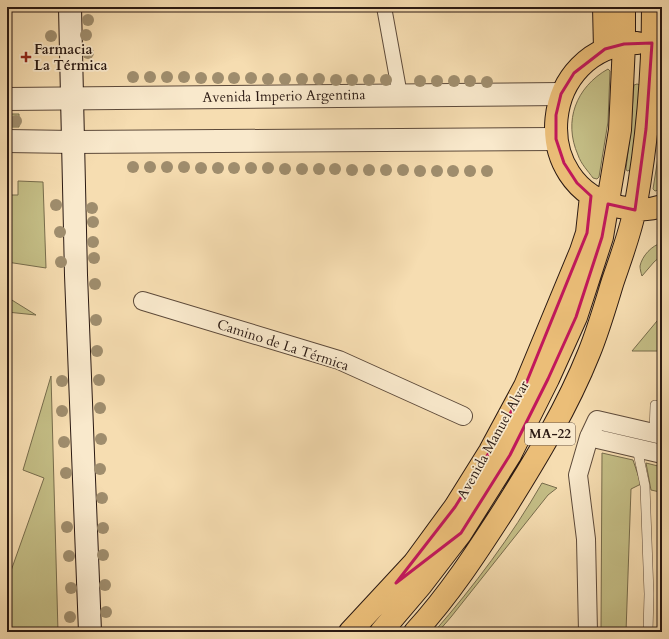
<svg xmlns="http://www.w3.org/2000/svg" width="669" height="639" viewBox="0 0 669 639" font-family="Cardo,serif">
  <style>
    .green { fill: #c4be86; stroke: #776c4c }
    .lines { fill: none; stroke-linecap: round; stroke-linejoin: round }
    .service-casing { stroke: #5d4a3a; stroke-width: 10 }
    .pedestrian-casing { stroke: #5d4a3a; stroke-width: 16 }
    .minor-casing { stroke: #5d4a3a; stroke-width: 20 }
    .tertiary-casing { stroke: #5d4a3a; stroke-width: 24 }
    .secondary-casing { stroke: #2a1912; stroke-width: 24 }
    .primary-casing { stroke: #2a1912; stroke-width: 24 }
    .service { stroke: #f9e9cc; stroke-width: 9 }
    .pedestrian { stroke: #f9e9cc; stroke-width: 14 }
    .minor { stroke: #f9e9cc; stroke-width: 18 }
    .tertiary { stroke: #f9e9cc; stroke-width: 22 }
    .secondary { stroke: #f9e9cc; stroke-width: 22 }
    .primary { stroke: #ebbe78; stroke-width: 22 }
    .tree { fill: #9f8d6d }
    .marked { fill: none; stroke: #c2185b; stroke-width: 3; stroke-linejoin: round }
    .poi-dot { fill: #8f2418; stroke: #f9e9cc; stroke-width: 1.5 }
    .labels { text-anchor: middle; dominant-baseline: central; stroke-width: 3.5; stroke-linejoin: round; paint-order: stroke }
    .shield { fill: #f9e9cc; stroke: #68574a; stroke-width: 1 }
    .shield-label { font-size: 13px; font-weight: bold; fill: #2a1912 }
    .poi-label { font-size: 14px; font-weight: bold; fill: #2a1912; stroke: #f9e9cc; text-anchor: start }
    .street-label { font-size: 14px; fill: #2a1912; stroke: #f9e9cc }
  </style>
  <rect width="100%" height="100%" fill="#f6ddb1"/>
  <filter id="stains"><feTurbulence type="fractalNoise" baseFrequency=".005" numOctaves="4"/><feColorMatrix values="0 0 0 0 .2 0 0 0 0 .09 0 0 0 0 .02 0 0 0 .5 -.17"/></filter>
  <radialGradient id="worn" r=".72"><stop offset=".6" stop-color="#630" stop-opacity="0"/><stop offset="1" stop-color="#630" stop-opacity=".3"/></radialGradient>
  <path class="green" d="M608 69 610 71 608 122 599 177 597 179 593 178C588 171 581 164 578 155 563 121 576 87 608 69Z
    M637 84 640 85 631 170 627 171 626 169 631 125 634 85Z
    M7 114H19V127H7Z
    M662 132V189L655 191 653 189Z
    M18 181 43 182 46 268 7 262V195H18Z
    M662 243V255L654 262 642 276C641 273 640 269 640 266 642 256 652 245 662 243Z
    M7 297 36 315 7 312Z
    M662 315V351H632Z
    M51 376 58 632H7V582L44 478 23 470Z
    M602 453 633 460 641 484 631 489 626 632H601Z
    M646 463 662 467V495L660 492 651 490Z
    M542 483 557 488 548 495 451 617 438 632H434C474 586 511 537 542 483Z"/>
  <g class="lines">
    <g class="service-casing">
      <path id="service" d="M654 433 655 405
        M637 448 645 486 649 594 648 632"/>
    </g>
    <g class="pedestrian-casing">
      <path id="pedestrian" d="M384 7 400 95"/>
    </g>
    <g class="minor-casing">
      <path id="minor" d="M143 301 339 360 463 416
        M589 437 662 454
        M588 632 586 539 578 475 589 437 597 420 662 435"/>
    </g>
    <g class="tertiary-casing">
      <path id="tertiary" d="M7 99 561 94
        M7 141 73 142 556 139"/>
    </g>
    <g class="secondary-casing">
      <path id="secondary" d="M70 7 76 275 90 632"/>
    </g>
    <g class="primary-casing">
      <path id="primary" d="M604 7 605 49
        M637 43C539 46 526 187 620 207 634 210 648 211 662 206
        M350 632 414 563 455 507 490 451 525 386 581 251 587 233 591 196
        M381 632 421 585 461 533 510 455 548 379 576 317 602 237 620 130 624 44V7
        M415 632C449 595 477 552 504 510 536 459 567 408 589 353 598 331 605 307 612 284 620 260 630 234 635 209 647 143 653 74 653 7"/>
    </g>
    <use href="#service" class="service"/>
    <use href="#pedestrian" class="pedestrian"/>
    <use href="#minor" class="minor"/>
    <use href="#tertiary" class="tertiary"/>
    <use href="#secondary" class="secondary"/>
    <use href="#primary" class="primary"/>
  </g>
  <g class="tree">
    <circle cx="88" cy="20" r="6"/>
    <circle cx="86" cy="35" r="6"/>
    <circle cx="51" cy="36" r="6"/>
    <circle cx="88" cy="53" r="6"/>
    <circle cx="133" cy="77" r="6"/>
    <circle cx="150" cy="77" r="6"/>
    <circle cx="167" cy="77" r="6"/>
    <circle cx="184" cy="77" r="6"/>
    <circle cx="201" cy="78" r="6"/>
    <circle cx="218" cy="78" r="6"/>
    <circle cx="234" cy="78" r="6"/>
    <circle cx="251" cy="78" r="6"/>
    <circle cx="268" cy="79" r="6"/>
    <circle cx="285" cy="79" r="6"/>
    <circle cx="302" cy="79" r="6"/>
    <circle cx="319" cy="79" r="6"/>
    <circle cx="336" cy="80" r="6"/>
    <circle cx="352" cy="80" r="6"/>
    <circle cx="369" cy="80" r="6"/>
    <circle cx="386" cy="80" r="6"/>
    <circle cx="420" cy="81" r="6"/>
    <circle cx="437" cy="81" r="6"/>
    <circle cx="454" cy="81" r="6"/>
    <circle cx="470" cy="81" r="6"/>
    <circle cx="487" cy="82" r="6"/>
    <circle cx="16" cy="121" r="6"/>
    <circle cx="133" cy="167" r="6"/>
    <circle cx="150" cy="167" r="6"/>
    <circle cx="167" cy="167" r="6"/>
    <circle cx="184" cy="167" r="6"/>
    <circle cx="201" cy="168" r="6"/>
    <circle cx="218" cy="168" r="6"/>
    <circle cx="234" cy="168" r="6"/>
    <circle cx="251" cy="168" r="6"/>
    <circle cx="268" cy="168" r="6"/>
    <circle cx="285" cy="169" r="6"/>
    <circle cx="302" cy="169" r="6"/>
    <circle cx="319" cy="169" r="6"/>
    <circle cx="335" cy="169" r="6"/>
    <circle cx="352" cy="170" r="6"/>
    <circle cx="369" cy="170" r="6"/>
    <circle cx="386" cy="170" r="6"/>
    <circle cx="403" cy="170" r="6"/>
    <circle cx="420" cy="171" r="6"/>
    <circle cx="437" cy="171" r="6"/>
    <circle cx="453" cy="171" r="6"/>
    <circle cx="470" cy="171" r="6"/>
    <circle cx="487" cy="171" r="6"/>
    <circle cx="56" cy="205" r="6"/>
    <circle cx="92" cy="208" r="6"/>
    <circle cx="93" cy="222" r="6"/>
    <circle cx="60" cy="232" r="6"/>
    <circle cx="93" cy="242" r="6"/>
    <circle cx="94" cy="258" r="6"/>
    <circle cx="61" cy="262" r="6"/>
    <circle cx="95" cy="284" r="6"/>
    <circle cx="96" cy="320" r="6"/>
    <circle cx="97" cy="351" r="6"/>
    <circle cx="99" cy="380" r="6"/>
    <circle cx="62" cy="381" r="6"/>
    <circle cx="100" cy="408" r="6"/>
    <circle cx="62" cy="411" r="6"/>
    <circle cx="101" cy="439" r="6"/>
    <circle cx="64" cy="442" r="6"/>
    <circle cx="100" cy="469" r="6"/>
    <circle cx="66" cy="473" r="6"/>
    <circle cx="102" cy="498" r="6"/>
    <circle cx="67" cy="527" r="6"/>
    <circle cx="103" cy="528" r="6"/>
    <circle cx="103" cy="555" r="6"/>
    <circle cx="69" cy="556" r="6"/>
    <circle cx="105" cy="585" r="6"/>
    <circle cx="71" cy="588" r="6"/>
    <circle cx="106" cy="612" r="6"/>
    <circle cx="70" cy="617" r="6"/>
  </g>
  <path class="marked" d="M652 43 646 129 635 210 608 204 602 237 576 317 548 379 510 455 461 533 396 583 455 507 490 451 525 386 587 233 591 196 577 183 564 163 556 139V115L561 94 574 73 605 49 624 44Z"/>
  <path class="poi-dot" d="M24 51h4v4h4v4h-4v4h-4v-4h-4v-4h4z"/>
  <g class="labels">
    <rect class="shield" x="525" y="423" width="50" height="22" rx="3"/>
    <g class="shield-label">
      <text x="550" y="434">MA-22</text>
    </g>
    <g class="poi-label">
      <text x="34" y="49">Farmacia<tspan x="34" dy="16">La Térmica</tspan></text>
    </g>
    <g class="street-label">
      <text transform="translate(284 96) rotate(-1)">Avenida Imperio Argentina</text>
      <text transform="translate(283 345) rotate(18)">Camino de La Térmica</text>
      <text transform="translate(493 440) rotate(-61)">Avenida Manuel Alvar</text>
    </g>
  </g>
  <rect width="669" height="639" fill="none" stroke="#f6ddb1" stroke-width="24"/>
  <rect x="8" y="8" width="653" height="623" fill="none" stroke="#2a1912" stroke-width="2"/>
  <rect x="12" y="12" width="645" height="615" fill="none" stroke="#2a1912"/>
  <rect width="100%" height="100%" filter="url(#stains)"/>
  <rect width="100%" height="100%" fill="url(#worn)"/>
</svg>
